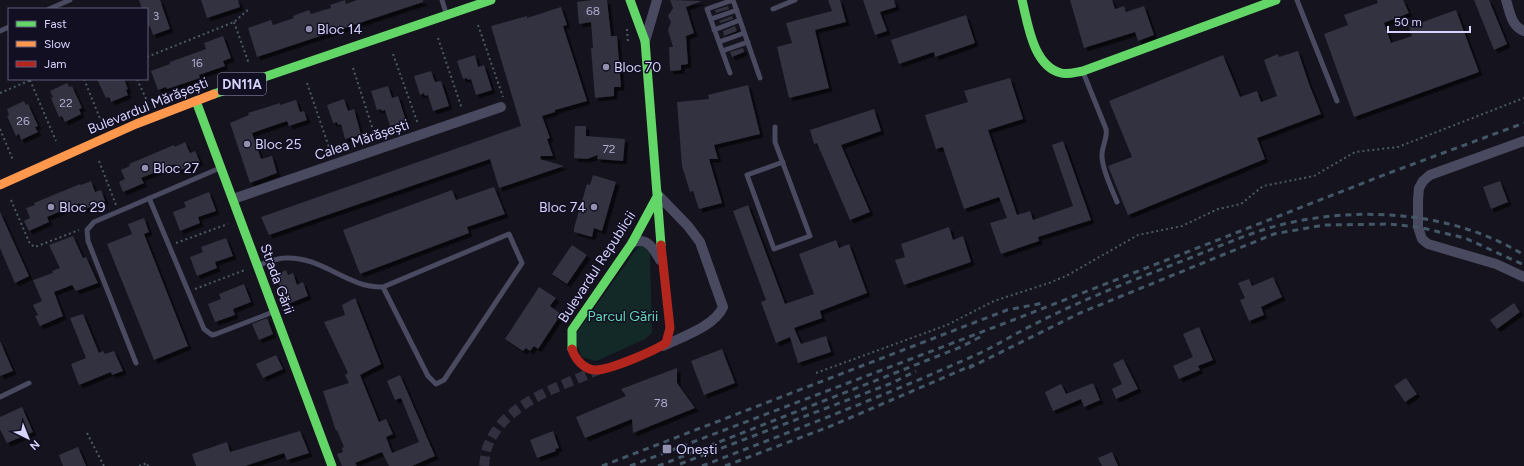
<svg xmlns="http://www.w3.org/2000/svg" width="1524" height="466" viewBox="0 0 1524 466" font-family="Figtree,sans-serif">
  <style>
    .green { fill: #122928 }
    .building { fill: #333140; filter: url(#shadow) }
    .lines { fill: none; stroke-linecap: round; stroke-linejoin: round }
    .street-tunnel { stroke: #32303f; stroke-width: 10; stroke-dasharray: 10 5; stroke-linecap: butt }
    .path { stroke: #4b5a65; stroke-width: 2; stroke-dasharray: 2 3; stroke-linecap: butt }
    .lane { stroke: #49495f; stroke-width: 5 }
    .street { stroke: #49495f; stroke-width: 10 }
    .fast { stroke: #63d668; stroke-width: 9 }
    .slow { stroke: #ff974d; stroke-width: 9 }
    .jam { stroke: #b3261e; stroke-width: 9 }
    .rail { stroke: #435866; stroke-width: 3; stroke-dasharray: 6 5; stroke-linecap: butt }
    .poi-dot { fill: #9290af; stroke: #120f22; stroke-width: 1.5 }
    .labels { text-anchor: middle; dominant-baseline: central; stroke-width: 3; stroke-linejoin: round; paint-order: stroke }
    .number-label { font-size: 12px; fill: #adaace }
    .shield { fill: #120f22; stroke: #9b98bb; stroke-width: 1 }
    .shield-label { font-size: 13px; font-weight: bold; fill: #d6d3fd }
    .poi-label { font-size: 14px; fill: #d6d3fd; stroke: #120f22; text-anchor: start }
    .street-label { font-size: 14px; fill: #d6d3fd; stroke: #120f22 }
    .park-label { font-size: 14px; fill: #63d9b7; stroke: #120f22 }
  </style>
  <defs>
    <filter id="shadow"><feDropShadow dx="3.5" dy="3.5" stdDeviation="0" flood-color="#0009"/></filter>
  </defs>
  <rect width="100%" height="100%" fill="#15131e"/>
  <path class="green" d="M644 246 650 251V258L652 333 645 339 599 360 595 361 582 357 573 338 638 247Z"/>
  <path class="building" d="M139 0H160L170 29 153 35 150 26 147 27V9H142Z
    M201 0H238L240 7 207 18Z
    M345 0 346 4 357 0H423V2L257 57 248 28 271 20 273 25 294 18 293 16 309 10 311 14 331 8 330 5Z
    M592 0H607L611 36H617L621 87H614V96L595 98 591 48H593L591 22 579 24 577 2Z
    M670 0 702 1 686 7 694 33 686 36 688 64 681 65V70L670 71 669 47H673L668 30 671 22 668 16 673 8Z
    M828 0H840L846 22 815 30 829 88 789 98 777 47 792 43 786 23 832 11Z
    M863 0H894L896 7 880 12 887 31 875 35Z
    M1070 0H1112L1115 9 1124 6 1126 12 1144 6 1154 35 1138 41 1135 32 1084 48Z
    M1377 0H1403L1409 13 1384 23 1391 43 1412 36 1409 27 1456 10 1479 72 1354 117 1324 34 1348 25 1344 15 1378 3Z
    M1474 0H1489L1507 44 1494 50Z
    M728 6 729 9 716 13 715 10Z
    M561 7 567 25 563 26 587 101 555 110V112L542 116 550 138 547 139 553 156H541L540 159 564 166 499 188 490 159 269 235 261 217 521 126 491 26 527 16V18Z
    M966 15 975 43 935 57 934 52 899 64 891 40Z
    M732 16 733 19 720 23 719 21Z
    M735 26 737 31 724 36 723 31Z
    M223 36 231 58 223 61 225 66 199 75 200 78 167 89 166 87 158 90 151 71 170 64V62L206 49 204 43Z
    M743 48 744 52 732 57 730 52Z
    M1298 51 1309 84 1321 114 1257 138 1265 159 1128 215 1108 166 1132 157 1109 101 1223 55 1240 97 1257 91 1261 102 1277 96 1264 60 1278 54 1279 57Z
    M475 55 478 67 484 65 492 90 476 95 471 79 468 80 467 78 463 79 457 61Z
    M431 71 435 82 441 81 449 106 433 111 428 95 425 96 424 93 420 95 414 76Z
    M1010 78 1023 119 988 130 1017 215 1030 211 1033 220 1073 206 1052 145 1063 141 1091 220 1038 237 1039 241 1001 254 990 223 1007 218 999 197 964 209 943 147 936 149 925 115 968 102 964 91Z
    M97 79H124L128 89 126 90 128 95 111 102 109 97 106 98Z
    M67 83 69 87 72 86 82 108 79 109 81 114 65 122 62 116 59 117 51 98 53 97 50 91Z
    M748 85 760 134 714 145 718 159H709L722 203 699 209 693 191 690 192 682 166 677 102 709 99 708 95Z
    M388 86 392 98 398 96 406 121 390 126 385 110 382 111 381 109 377 110 371 91Z
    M344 99 348 111 354 109 361 135 345 139 341 124 338 125 337 122 333 123 327 105Z
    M296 100 300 112 304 111 307 120 289 126 287 121 252 133 261 159 272 156 277 173 250 183 230 123 249 115 248 113 280 103V105Z
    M24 101 26 105 28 104 38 126 35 127 38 132 21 140 19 134 16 136 7 116 9 115 7 109Z
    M874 109 881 131 841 145 870 212 850 220 817 143 814 144 810 130Z
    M575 126H586V136L625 139 623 161 597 159 598 155 587 159 574 158Z
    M185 142 190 153 195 151 200 162 178 171 175 164 141 178 144 183 123 192 119 182 125 179 121 170 130 166 129 164 174 145 175 147Z
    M593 175 616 182 602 231 594 228 592 237 574 232V228L587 184 590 185Z
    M91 181 95 192 101 190 105 201 83 210 80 203 47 217 49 222 29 231 24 221 30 218 26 208 35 205 34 203 80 184 81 185Z
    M1500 181 1508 202 1491 209 1483 187Z
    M494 187 505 214 467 227 469 233 360 274 343 230 452 190 456 200Z
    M209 192 216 211 198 217 200 223 180 231 173 212 186 207 184 202Z
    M748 205 785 304 814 294 799 254 836 240 839 248 849 244 867 293 820 311 822 318 794 328 801 344 826 336 831 352 798 363 790 337 776 343 761 302 766 300 733 211Z
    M0 212 29 276 15 283 0 248Z
    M144 218 149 232 144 234 188 346 154 360 107 244 132 234 128 224Z
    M949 227 953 240 963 236 971 262 904 285 895 260 905 257 901 244Z
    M73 236 83 258 86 257 98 283 76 291 72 285 54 292 63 316 40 326 35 316 38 315 33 305 42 301 33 280 53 273 52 271 60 268 49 245Z
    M226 238 233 256 215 262 217 268 197 276 190 257 203 252 201 247Z
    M572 245 587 255 567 284 552 274Z
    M286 270 288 275 293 273 297 285 303 282 308 296 288 304 275 275Z
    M1273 277 1282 297 1261 307 1264 315 1249 321 1240 300 1245 298 1238 283 1249 279 1252 286Z
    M244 284 251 302 233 309 235 315 215 322 208 304 221 299 219 294Z
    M539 287 556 298 550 306 561 314 538 349 534 346 530 351 526 348 523 351 505 339Z
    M355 298 381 364 360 375 379 422 386 419 393 434 386 437 392 453 419 442 401 398 395 400 387 381 400 375 435 456 412 466H389L382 452 355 463 357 466H342L337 454 343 452 342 448 344 447 337 430 336 431 323 391 349 383 345 375 348 373 324 322 345 315 342 305Z
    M1514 303 1520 312 1497 329 1490 320Z
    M83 314 99 353 103 351 105 354 114 351 123 371 112 375 111 372 79 385 71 364 86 358 70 318Z
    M267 318 273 334 259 340 252 324Z
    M1199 327 1213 360 1198 366 1200 370 1179 379 1173 366 1193 357 1183 334Z
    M0 341 13 371 0 376Z
    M722 349 735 383 704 395 691 361Z
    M276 355 283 369 263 378 256 364Z
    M1123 359 1138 389 1116 399 1112 389 1122 384 1113 364Z
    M677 368V383L695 408 633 433 632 419 585 438 576 417 626 396 621 389Z
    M1406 378 1417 394 1405 402 1394 386Z
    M1093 383 1100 400 1084 407 1081 399 1053 411 1045 392 1061 384 1066 394Z
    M22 407 33 432 7 443 0 429V417Z
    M300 431 309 453 287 460 284 453 245 466H196L192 454 227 442 230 452Z
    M553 431 559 448 555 449 556 451 537 458 530 440Z
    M78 447 86 466H63L59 455Z
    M1112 452 1118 466H1102L1098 458Z"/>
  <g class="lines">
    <path class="street-tunnel" d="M484 466C485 460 485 453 487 448 503 403 559 387 598 370"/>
    <path class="path" d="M234 22 249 64
      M478 25 503 97
      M627 29 628 43
      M438 38 462 109
      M393 54 418 124
      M147 57 234 22 249 9
      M353 68 376 139
      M84 79 101 121
      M137 79 147 101
      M30 80 56 141
      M307 83 332 156
      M0 93 33 79
      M0 129 13 160
      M99 161 116 205
      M11 200 30 244 35 247 79 230
      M176 243 228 224
      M195 289 245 270
      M816 373 947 325 994 301 1049 283 1066 276 1138 235 1182 226 1218 209 1241 204 1263 186 1314 176 1355 152 1398 147 1524 98
      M87 433 104 466
      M139 466 147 463 148 466"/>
    <path class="lane" d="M442 0 446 13
      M1297 0 1337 101
      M49 9 70 0
      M773 9 795 0
      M711 19 737 10
      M714 30 740 20
      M0 31 9 27
      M719 42 744 33
      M722 51 748 42
      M1083 72 1106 129C1108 138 1101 148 1102 157 1103 172 1112 189 1117 202
      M730 73 707 9 733 0 760 78
      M775 127V142L810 236 774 249 747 175 783 162
      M149 198 204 329 212 335 216 334 273 312
      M258 265C267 263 276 258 285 258 322 256 347 288 383 287L509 234 522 263 444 380 436 384 428 376 383 287
      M136 363 88 241 87 230 94 222 220 168
      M0 397 29 383"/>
    <path class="street" d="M1506 0C1510 12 1511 26 1524 31
      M645 41 657 0
      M1524 141 1430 175 1423 181 1419 188 1418 200V227L1422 239 1428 244 1496 264 1524 277
      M658 195 688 226 700 242 723 307C715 326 682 337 663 346
      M233 199 501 107
      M632 243C647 236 654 249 660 260"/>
    <path class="fast" d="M630 0 645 41 661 245
      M1022 0C1028 24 1033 66 1061 73 1068 75 1076 72 1083 71L1276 0
      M214 94 491 0
      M196 101 332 466
      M572 349V330L632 243 658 195"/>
    <path class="slow" d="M0 185 136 124 214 94"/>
    <path class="jam" d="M572 349C575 359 584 370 596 370 610 370 654 351 666 343L670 328 661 245"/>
    <path class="rail" d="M969 368 1080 313 1274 234 1324 225 1389 224 1418 227 1465 238 1524 265
      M680 464 892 383 916 371
      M602 466 1007 310 1043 303
      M630 466 1008 322 1389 173 1524 123
      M658 466 961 347 980 337
      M702 466C795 430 889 394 980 353 999 344 1016 333 1035 324 1081 300 1129 282 1177 263 1209 251 1243 235 1276 226 1356 205 1453 211 1524 255
      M725 466 831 426 973 365"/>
  </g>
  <g class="poi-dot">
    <circle cx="309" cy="29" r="4"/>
    <circle cx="606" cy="67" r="4"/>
    <circle cx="247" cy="144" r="4"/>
    <circle cx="145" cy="168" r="4"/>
    <circle cx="51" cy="207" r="4"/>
    <circle cx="594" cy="207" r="4"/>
    <rect x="662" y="444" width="10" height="10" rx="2"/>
  </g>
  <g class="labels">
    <g class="number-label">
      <text x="593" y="11">68</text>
      <text x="156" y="16">3</text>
      <text x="197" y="63">16</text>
      <text x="66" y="103">22</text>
      <text x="23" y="121">26</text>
      <text x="609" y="149">72</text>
      <text x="661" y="403">78</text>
    </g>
    <rect class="shield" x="218" y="73" width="48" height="22" rx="3"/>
    <g class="shield-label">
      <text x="242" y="84">DN11A</text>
    </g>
    <g class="poi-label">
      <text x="317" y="29">Bloc 14</text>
      <text x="614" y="67">Bloc 70</text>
      <text x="255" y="144">Bloc 25</text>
      <text x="153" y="168">Bloc 27</text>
      <text x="59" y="207">Bloc 29</text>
      <text x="586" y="207" text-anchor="end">Bloc 74</text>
      <text x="676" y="449">Onești</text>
    </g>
    <g class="street-label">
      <text transform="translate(148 106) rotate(-22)">Bulevardul Mărășești</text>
      <text transform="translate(362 140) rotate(-19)">Calea Mărășești</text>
      <text transform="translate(597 267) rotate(-57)">Bulevardul Republicii</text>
      <text transform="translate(277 279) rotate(70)">Strada Gării</text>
    </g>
    <g class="park-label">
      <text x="623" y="316">Parcul Gării</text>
    </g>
  </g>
  <rect x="8" y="8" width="140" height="72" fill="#120f22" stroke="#605d7a"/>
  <rect x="16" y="21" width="20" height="6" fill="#63d668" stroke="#605d7a"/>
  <text x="44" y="28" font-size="12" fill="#d6d3fd">Fast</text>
  <rect x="16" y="41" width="20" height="6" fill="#ff974d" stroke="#605d7a"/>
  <text x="44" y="48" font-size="12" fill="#d6d3fd">Slow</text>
  <rect x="16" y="61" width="20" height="6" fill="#b3261e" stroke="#605d7a"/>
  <text x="44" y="68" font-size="12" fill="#d6d3fd">Jam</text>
  <g transform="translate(28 438) rotate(137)" stroke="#120f22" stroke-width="3" paint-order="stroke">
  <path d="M0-3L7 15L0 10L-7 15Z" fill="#d6d3fd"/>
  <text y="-6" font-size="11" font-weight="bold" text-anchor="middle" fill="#d6d3fd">N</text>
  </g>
  <path d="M1388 26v6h82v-6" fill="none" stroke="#d6d3fd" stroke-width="2"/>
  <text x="1394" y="26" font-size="12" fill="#d6d3fd" stroke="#120f22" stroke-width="3" paint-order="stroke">50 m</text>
</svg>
